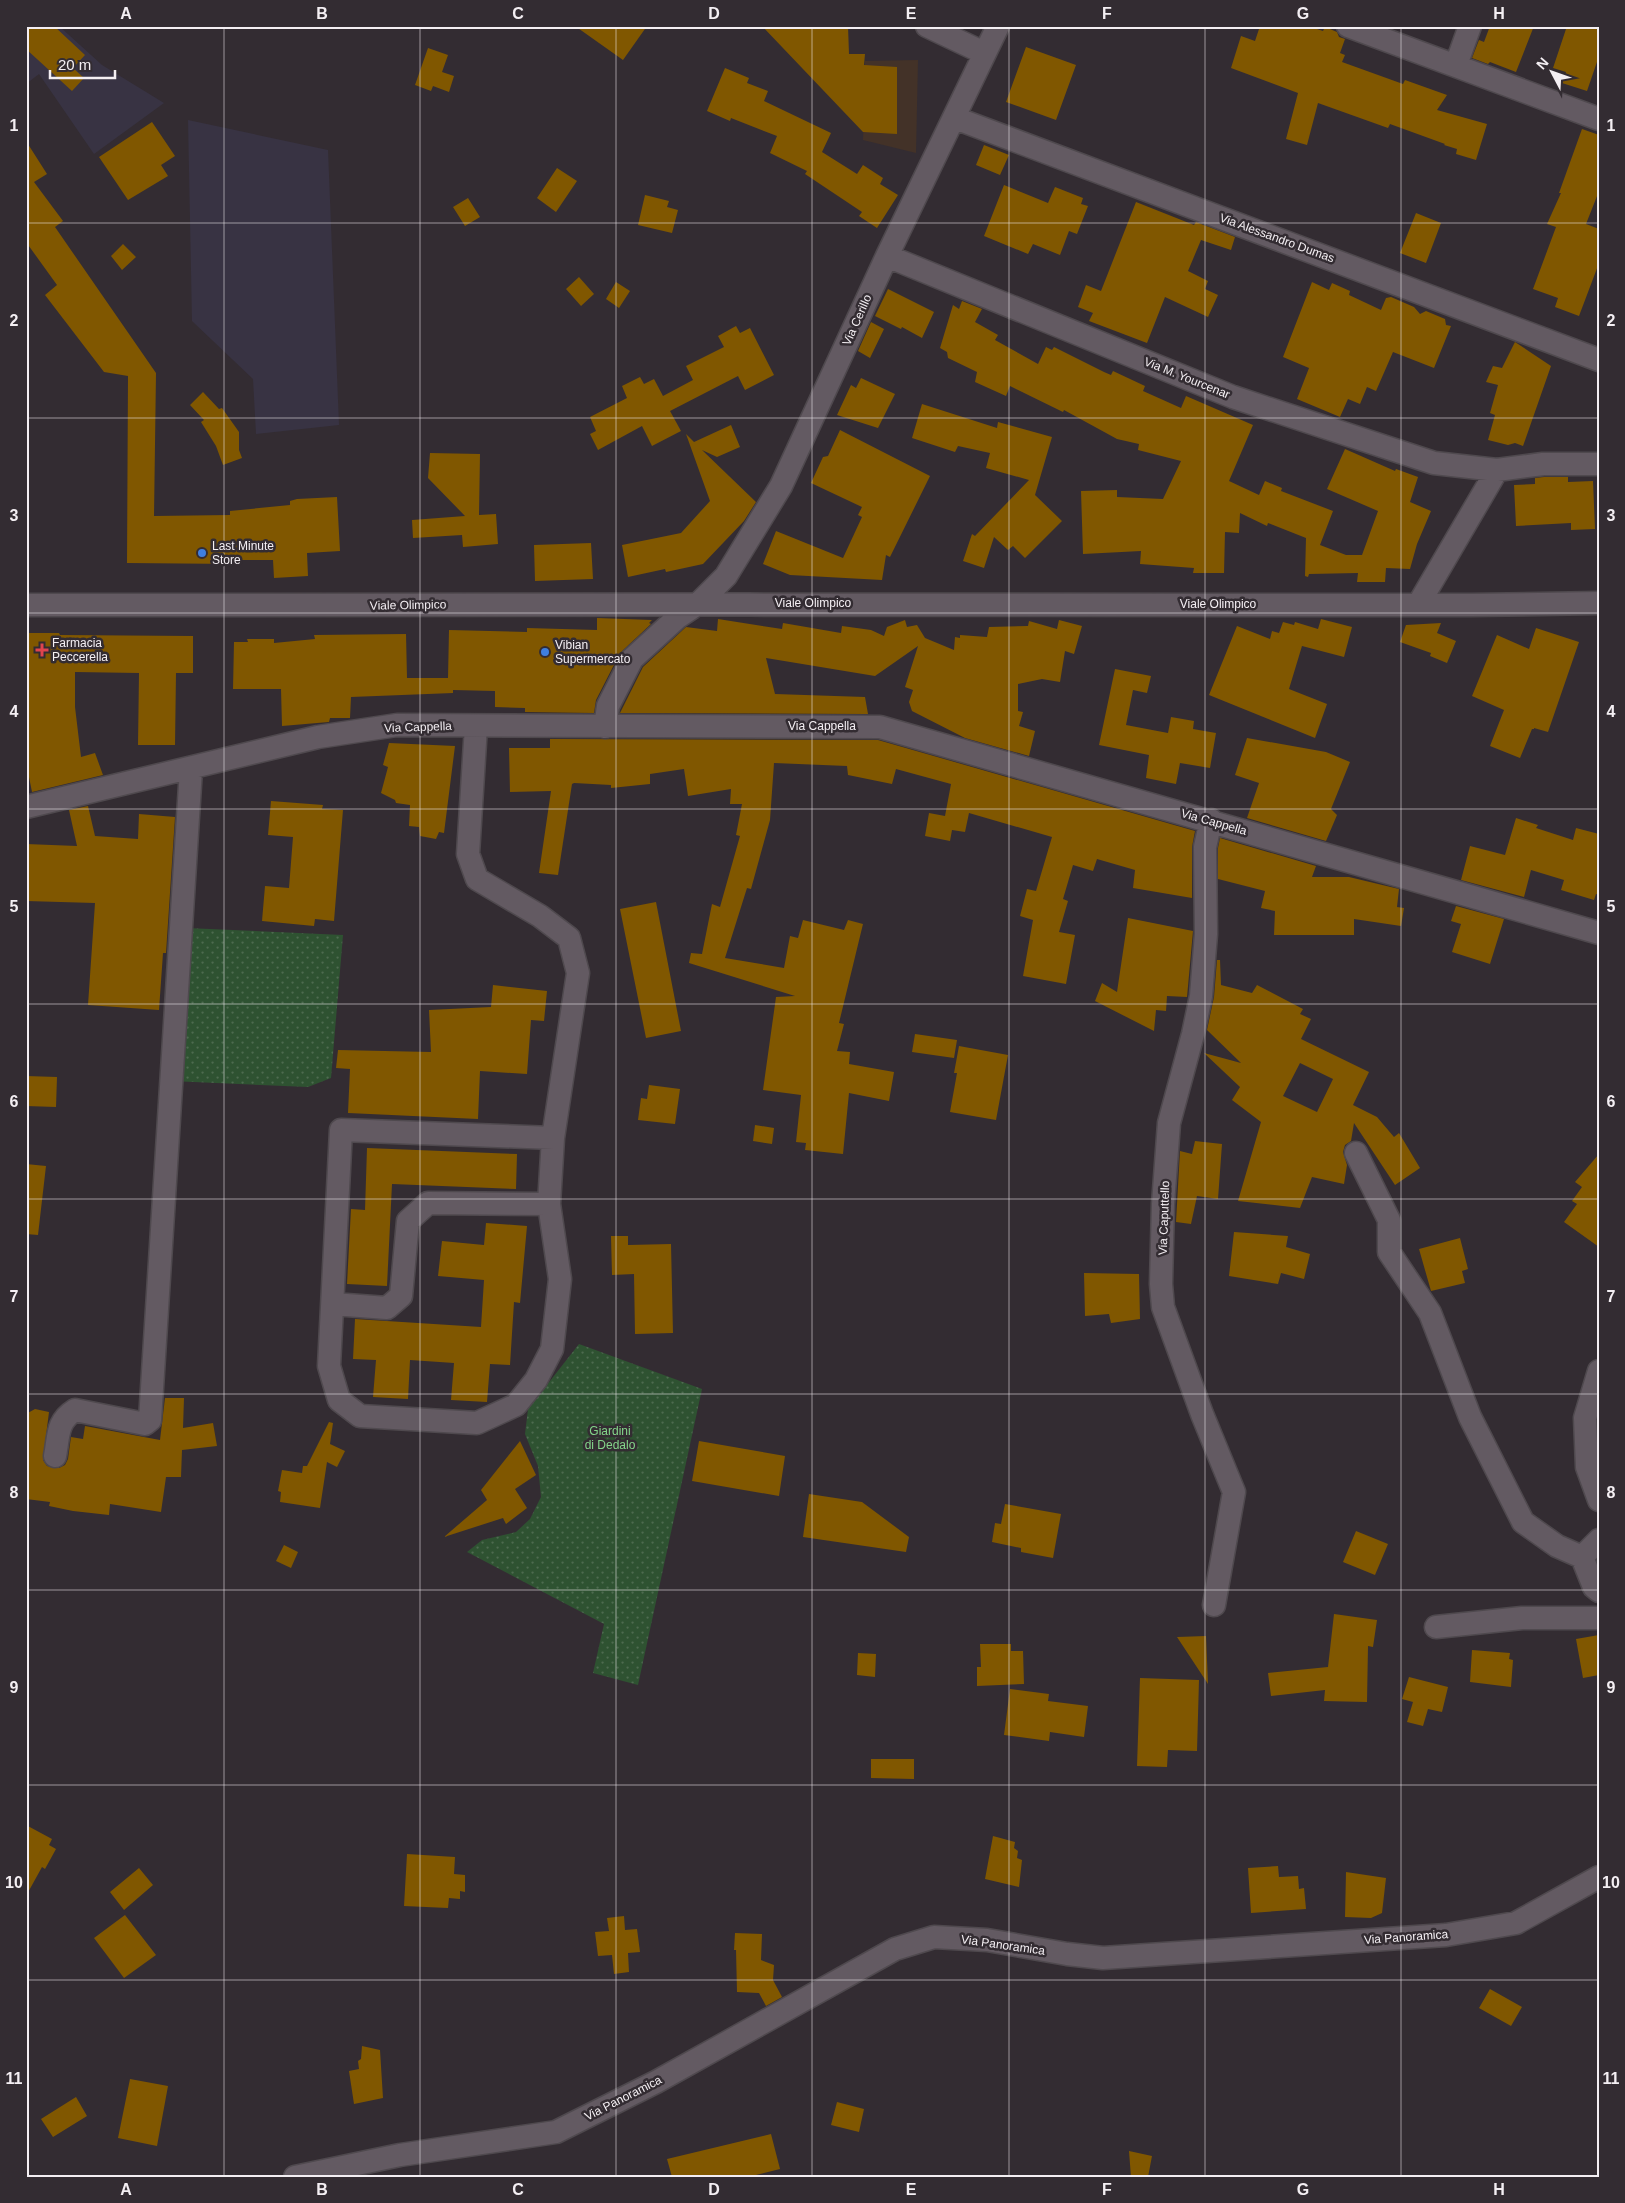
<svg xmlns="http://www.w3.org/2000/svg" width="1625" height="2203" viewBox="0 0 1625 2203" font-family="Arial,sans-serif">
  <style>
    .commercial { fill: #383343 }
    .education { fill: #433228 }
    .park { fill: url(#park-dots) }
    .building { fill: #805700; fill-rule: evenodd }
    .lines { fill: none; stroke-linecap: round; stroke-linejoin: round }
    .minor-casing { stroke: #4f494e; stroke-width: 25 }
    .minor { stroke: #635a62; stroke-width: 22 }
    .grid { fill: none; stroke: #f4eff3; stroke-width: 1; stroke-opacity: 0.55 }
    .shop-dot { fill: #3f7fe0; stroke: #332c32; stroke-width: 2 }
    .health-dot { fill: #e0444e; stroke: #332c32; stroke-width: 2 }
    .labels { text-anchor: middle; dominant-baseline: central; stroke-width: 5; stroke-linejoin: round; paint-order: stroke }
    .street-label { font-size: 12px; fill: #f4eff3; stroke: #332c32 }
    .poi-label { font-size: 12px; fill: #f4eff3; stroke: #332c32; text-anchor: start }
    .park-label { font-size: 12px; fill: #84d58a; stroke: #332c32 }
    .neatline { fill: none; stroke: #f4eff3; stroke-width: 2 }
    .grid-label { font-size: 16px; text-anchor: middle; font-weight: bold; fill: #f4eff3 }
  </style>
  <defs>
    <pattern id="park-dots" width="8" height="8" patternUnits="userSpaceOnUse" patternTransform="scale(1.25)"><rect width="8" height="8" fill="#2e5231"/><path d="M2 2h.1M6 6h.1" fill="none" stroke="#4d6b4f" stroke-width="1.8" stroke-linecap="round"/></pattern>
  </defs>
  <rect width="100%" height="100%" fill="#332c32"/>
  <path class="commercial" d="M26 26H59L102 65 164 103 94 154 39 74 26 84Z
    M188 120 328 150 339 425 256 434 253 379 192 321Z"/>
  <path class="education" d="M918 60 916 153 863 140 865 61Z"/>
  <path class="park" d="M186 928 343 935 331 1078 308 1087 171 1081Z
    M579 1344 702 1389 638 1685 593 1673 604 1624 467 1552 482 1540 516 1532 530 1519 541 1497 538 1466 525 1434 528 1409Z"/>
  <path class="building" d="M26 26H54L85 55 73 68 84 78 72 91 26 49Z
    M575 26H647L623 60Z
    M762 26H848L849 54H865L864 65 897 67V134L863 132Z
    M1260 26H1308L1323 31 1325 27 1337 32 1339 37 1345 39 1340 53 1345 55 1342 62 1403 84 1405 80 1447 95 1437 110 1487 124 1476 160 1456 154 1457 149 1444 145 1445 144 1390 124 1388 128 1318 103 1307 145 1286 139 1298 93 1231 68 1241 36 1255 41Z
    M1490 26H1534L1516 72 1490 62 1488 64 1472 58 1479 40 1484 42Z
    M1567 26H1587L1599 30V56L1587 91 1562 83 1566 72 1553 68Z
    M1026 47 1076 65 1056 120 1006 102Z
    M428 48 448 55 442 72 454 76 449 92 433 86 431 91 415 85Z
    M725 68 749 78 747 83 768 91 764 101 831 133 822 152 857 174 863 165 883 178 880 184 898 195 877 228 859 216 862 212 805 174 807 171 770 153 777 136 731 118 730 121 707 111Z
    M152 122 175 156 161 165 168 176 128 200 99 157Z
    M1582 129 1599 135V191L1586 224 1599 229V263L1579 316 1555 307 1558 298 1533 289 1556 227 1547 224 1561 193H1559Z
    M26 141 47 174 34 182 63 221 55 227 156 373 154 516 230 515V511L290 505V501L297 499 337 497 340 551 307 553 308 576 274 578 273 560H236V564L127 563 128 376 104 372 45 295 57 285 26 242Z
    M984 145 1009 155 1000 175 976 165Z
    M557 168 577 181 556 212 537 198Z
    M1004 185 1048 203 1055 187 1083 198 1081 204 1088 206 1077 234 1069 231 1060 255 1033 244 1028 254 984 236Z
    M645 195 669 201 667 207 678 210 672 233 638 225Z
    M468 198 480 217 465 226 453 207Z
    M1136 202 1194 225 1196 222 1235 237 1231 250 1201 240 1188 271 1208 281 1205 289 1218 295 1208 317 1165 297 1147 343 1089 321 1093 313 1078 307 1086 285 1101 291Z
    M1416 213 1441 223 1426 263 1400 253Z
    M123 244 136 257 122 270 111 256Z
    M579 277 594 294 581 306 566 289Z
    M616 282 630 291 619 308 606 299Z
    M1312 282 1329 290 1332 283 1350 291 1349 295 1381 310 1386 298 1391 297 1414 307 1420 314 1426 311 1445 319 1446 325 1451 326 1434 368 1393 352 1376 391 1367 387 1360 404 1348 399 1340 417 1297 399 1309 368 1283 357Z
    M888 289 934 312 922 338 902 327 901 329 875 316Z
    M962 301 982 309 975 322 998 335 995 340 1038 364 1046 347 1052 350 1054 347 1104 372 1111 375 1113 371 1145 386 1143 391 1181 408 1186 396 1253 425 1229 481 1259 495 1265 481 1282 488 1281 491 1333 511 1320 545 1346 555H1362L1378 511 1327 489 1345 449 1395 471 1396 469 1418 477 1410 502 1431 511 1417 544 1410 569 1386 568 1385 582H1357L1358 573 1309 574 1308 577 1305 576 1306 538 1268 523 1267 526 1240 513 1239 533 1225 532 1224 573H1193L1194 568 1140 564 1141 551 1083 554 1081 491 1117 490V497L1163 499 1181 461 1138 450 1139 444 1117 439 1064 410 1063 412 1010 386 1006 396 975 382 977 372 948 358 947 352 940 348 953 305 959 309Z
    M871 322 884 329 870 358 858 351Z
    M736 326 740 333 750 328 774 375 745 390 738 376 670 411 681 431 652 446 642 426 598 450 590 434 596 431 590 417 627 398 622 386 640 377 644 384 654 379 663 396 693 380 686 366 724 347 718 336Z
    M1515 342 1551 366 1523 446 1515 443 1508 445 1488 440 1495 415 1490 413 1498 385 1486 382 1493 366 1502 368Z
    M861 378 895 394 878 428 837 415 851 385 856 388Z
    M203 392 219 409 222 408 239 432V450L242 458 223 465 216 446 201 422 204 420 190 405Z
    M922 404 997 428 998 422 1052 437 1035 495 1062 521 1025 558 1013 546 1008 550 994 537 984 568 963 561 972 534 975 536 1029 480 986 468 990 453 958 446 955 452 912 438Z
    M731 425 740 447 717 457 702 450 756 502 744 521 703 564 666 572 665 569 628 577 622 545 681 533 710 501 686 434 694 442Z
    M840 430 930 476 890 557 886 555 882 580 790 575 763 564 776 531 843 558 862 517 858 515 862 507 811 483 823 457 828 456Z
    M430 453 480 454 479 515 496 514 498 544 463 547 462 535 413 538 412 520 465 516 428 478Z
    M1544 477H1568V482L1593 481 1595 529 1571 530V523L1516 526 1514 485 1535 484V478Z
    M591 543 593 579 535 581 534 545Z
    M597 618 652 620 649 623 651 624 620 653 596 700 594 713 525 712V708L495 707V691L453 690V693L351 697 350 718H330L329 722 282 726 281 689H233L234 642H248L247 639H274V643L315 639 314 635 406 634 407 678H448L449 630 527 632V628L597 630Z
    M718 619 782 629 783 623 841 633 842 626 871 630 884 636 887 627 905 620 907 627 917 625 925 638 954 650 955 637 960 638V635L987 637 989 627 1028 626 1029 621 1057 629 1059 620 1082 626 1074 654 1065 651 1060 682 1042 679 1018 684V711L1023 712 1019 726 1035 731 1029 756 965 738 912 711 909 702 913 690 905 687 918 646 875 676 766 658 775 694 865 697 868 714 620 713 643 667 686 627 717 631Z
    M1321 619 1352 627 1344 657 1302 646 1289 689 1327 704 1315 738 1209 695 1237 626 1270 639 1272 631 1279 633 1283 622 1294 625 1295 622 1318 629Z
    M1441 623 1437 633 1456 641 1447 663 1430 656 1431 653 1400 642 1406 625Z
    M1536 628 1579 642 1548 732 1534 728V729H1532L1520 758 1490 746 1504 710 1472 696 1497 635 1529 649Z
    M26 633H59L60 635 193 636V673H176L175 745H138L139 673 75 672V707L81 757 95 753 103 775 32 792 26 762Z
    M1115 669 1151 676 1147 693 1133 690 1126 725 1168 733 1171 717 1194 721 1193 729 1216 733 1210 768 1180 763 1176 784 1146 778 1149 755 1099 745Z
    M1247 738 1326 752 1350 762 1331 809 1337 815 1326 841 1247 818 1259 783 1235 775Z
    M550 739 878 740 1195 831 1192 847V898L1133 888 1135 870 1097 859 1093 871 1073 865 1063 899 1068 901 1059 932 1075 935 1066 984 1023 976 1033 920 1020 916 1027 889 1036 891 1052 837 969 813 965 832 952 830 950 841 925 836 929 813 945 816 951 784 896 769 892 784 848 775 847 766 774 763 770 820 751 889 747 888 725 958 784 968 790 936 798 938 803 920 844 930 848 920 863 924 839 1023 844 1024 837 1051 850 1052 849 1064 894 1072 889 1101 849 1093 843 1154 805 1150 806 1143 796 1142 801 1095 763 1090 776 997 795 996 689 963 691 953 702 954 712 904 720 907 740 836 736 835 742 804H730L731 789 688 796 684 769 650 774V784L611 788V785L574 783 572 784 558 875 539 873 551 791 510 792 509 748H550Z
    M389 743 455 746 444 833 439 832 436 839 420 836 419 827 409 826 410 805 396 803 395 800 381 793 388 767 383 765Z
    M271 801 323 805 322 809 343 810 334 921 315 919 314 926 262 921 265 886 289 888 293 837 268 835Z
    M88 806 95 836 138 839 139 814 175 817 166 953H163L159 1010 88 1005 95 903 26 901V844L77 846 69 810Z
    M1516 818 1538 825 1536 828 1573 840 1576 828 1599 834V895L1596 894 1594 900 1561 890 1564 880 1531 870 1524 897 1461 880 1470 846 1505 855Z
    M1220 838 1316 866 1312 877H1349L1399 889 1397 907 1404 908 1401 926 1354 919V935H1274L1275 911 1261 908 1265 891 1218 879V848Z
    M656 902 681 1031 646 1038 620 909Z
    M1456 906 1504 919 1490 964 1452 952 1461 924 1451 921Z
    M1128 918 1193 931 1187 997 1167 996 1166 1011 1156 1010 1154 1031 1095 1001 1102 983 1117 992Z
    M1217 960H1220L1221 985 1252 993 1257 985 1303 1009 1300 1014 1311 1019 1301 1039 1369 1072 1353 1105 1377 1117 1394 1137 1399 1133 1420 1168 1395 1185 1354 1123 1351 1141 1345 1145 1343 1152 1347 1165 1344 1184 1312 1177 1300 1208 1238 1201 1261 1122 1232 1100 1240 1087 1204 1053 1241 1063 1207 1030 1214 997ZM1300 1063 1333 1079 1317 1112 1283 1096Z
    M493 985 547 991 544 1021 531 1020 527 1074 480 1071 478 1119 348 1113 350 1069 336 1068 338 1050 431 1052 429 1010 491 1007Z
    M915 1034 957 1040 954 1058 912 1052Z
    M959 1046 1008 1055 996 1120 950 1112 957 1073H954Z
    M26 1076 57 1077 56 1107 26 1106Z
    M649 1085 680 1089 675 1124 638 1120 641 1098 647 1099Z
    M755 1125 774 1128 772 1144 753 1141Z
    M1195 1141 1222 1144 1218 1199 1197 1196 1191 1224 1176 1222 1180 1151 1192 1154Z
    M367 1148 517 1154 516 1189 392 1184 387 1286 347 1284 351 1209 365 1210Z
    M1599 1154V1247L1564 1222 1577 1204 1572 1201 1582 1187 1575 1182Z
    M26 1164 46 1166 38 1235 26 1234Z
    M486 1223 527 1226 520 1303 514 1302 510 1365 490 1364 487 1402 451 1400 454 1363 410 1360 408 1399 373 1397 376 1360 353 1359 355 1319 481 1327 484 1280 438 1276 442 1241 484 1245Z
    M1234 1232 1288 1236 1286 1247 1310 1254 1304 1279 1281 1273 1278 1284 1229 1276Z
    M611 1236H628V1245L671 1244 673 1333 635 1334 634 1274 612 1275Z
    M1460 1238 1468 1269 1462 1271 1465 1283 1431 1291 1419 1249Z
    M1084 1273 1139 1274 1140 1319 1111 1323 1109 1314 1085 1316Z
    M165 1398H184L183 1428 213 1423 217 1446 182 1450 181 1477H166L161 1512 110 1504 109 1515 73 1511 49 1506 50 1502 26 1499V1414L35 1409 49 1412 43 1460 47 1466 59 1468 65 1465 68 1459 71 1437 83 1439 85 1426 160 1440Z
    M329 1422 333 1423 330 1444 345 1451 337 1467 327 1462 320 1508 280 1502 281 1492 278 1491 282 1470 302 1473 303 1466H307Z
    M520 1441 536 1475 515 1489 527 1508 506 1524 503 1518 444 1537 487 1500 481 1490Z
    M699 1441 785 1456 779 1496 692 1481Z
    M809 1494 862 1502 909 1537 906 1552 803 1537Z
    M1005 1504 1061 1514 1053 1558 1021 1552V1548L992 1542 995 1523 1001 1524Z
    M1356 1531 1388 1544 1375 1575 1343 1562Z
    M284 1545 298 1552 291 1568 276 1561Z
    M1334 1614 1377 1620 1373 1647 1368 1646 1367 1702 1324 1701 1325 1690 1271 1696 1268 1673 1328 1667Z
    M1599 1635V1675L1583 1678 1576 1639Z
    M1206 1636 1208 1684 1177 1637Z
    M980 1644H1011V1651H1023L1024 1684 977 1686V1667H981Z
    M1472 1650 1510 1653 1509 1659 1513 1660 1511 1687 1470 1682Z
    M858 1653 876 1654 875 1677 857 1675Z
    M1409 1677 1448 1687 1442 1712 1428 1709 1423 1726 1407 1722 1413 1702 1402 1699Z
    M1140 1678 1199 1680 1197 1751 1168 1750 1167 1767 1137 1766Z
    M1010 1689 1049 1694 1048 1701 1088 1706 1084 1737 1050 1732 1049 1741 1004 1735Z
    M871 1759H914V1779L871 1778Z
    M26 1825 52 1839 49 1845 56 1849 45 1869 42 1867 26 1896Z
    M993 1836 1015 1842 1014 1848 1018 1851 1017 1858 1022 1860 1019 1887 985 1879Z
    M407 1854 455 1857 454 1874 465 1875V1892L460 1891V1899L449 1898 448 1908 404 1906Z
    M1278 1866 1279 1877 1298 1876 1299 1889 1304 1888 1306 1909 1251 1913 1248 1868Z
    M139 1868 153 1885 124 1910 110 1892Z
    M1346 1872 1386 1878 1382 1913 1371 1918 1345 1917Z
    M125 1915 156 1955 124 1978 94 1938Z
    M624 1916 625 1930 637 1929 640 1952 628 1953 629 1972 614 1974 612 1955 598 1956 595 1932 609 1931 607 1918Z
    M735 1933 762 1934 761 1960 774 1965 773 1980 782 1997 766 2006 759 1993 737 1992 736 1950H734Z
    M1490 1989 1522 2007 1511 2026 1479 2008Z
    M362 2046 380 2050 383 2098 354 2104 349 2071 359 2069 358 2061 361 2059Z
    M130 2079 168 2086 157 2146 118 2138Z
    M76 2097 87 2116 53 2137 41 2119Z
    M837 2102 864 2109 859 2132 831 2125Z
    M771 2134 780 2169 748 2177H672L667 2159Z
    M1129 2151 1152 2156 1148 2177H1131Z"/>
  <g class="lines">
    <g class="minor-casing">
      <path id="minor" d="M927 26 984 53
        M1348 26 1599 119
        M1456 65 1470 26
        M955 118 1599 360
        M887 256 1233 397 1434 463 1497 470 1543 464H1599
        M26 605C508 605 989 604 1471 605L1599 603
        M1418 605 1497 470
        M476 726 468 854 477 879 540 916 569 938 578 973 553 1138 549 1204 560 1279 552 1349 536 1380 516 1405 477 1423 360 1416 339 1400 329 1366 341 1130 553 1138
        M605 727 608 706 632 659 678 617 699 603 726 576 781 486 887 256 998 26
        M26 807 318 737 397 725 880 727 1599 933
        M1211 820 1205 847 1206 934 1201 996 1193 1034 1169 1123 1163 1204 1161 1284 1163 1307 1202 1414 1234 1492 1214 1605
        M1356 1153 1389 1220V1252L1430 1313 1470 1417 1523 1522 1557 1546 1582 1557 1594 1587 1599 1591
        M333 1304 387 1308 401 1296 408 1221 428 1203 549 1204
        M1599 1371 1585 1418 1587 1467 1599 1500
        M55 1456C59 1436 56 1422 75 1410L145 1424 150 1420 191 769
        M1582 1557 1599 1540
        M1436 1627 1522 1618H1599
        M295 2177 400 2155 556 2132 656 2082 895 1949 934 1937 987 1940 1067 1954 1103 1958 1446 1935 1516 1923 1599 1877"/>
    </g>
    <use href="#minor" class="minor"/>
  </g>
  <path class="grid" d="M224 26V2177M420 26V2177M616 26V2177M812 26V2177M1009 26V2177M1205 26V2177M1401 26V2177M26 223H1599M26 418H1599M26 613H1599M26 809H1599M26 1004H1599M26 1199H1599M26 1394H1599M26 1590H1599M26 1785H1599M26 1980H1599"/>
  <g class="shop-dot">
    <circle cx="202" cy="553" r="5"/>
    <circle cx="545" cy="652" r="5"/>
  </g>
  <path class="health-dot" d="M39.5 642.5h5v5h5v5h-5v5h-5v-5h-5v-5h5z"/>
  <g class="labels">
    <g class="street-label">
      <text transform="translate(1277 238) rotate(20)">Via Alessandro Dumas</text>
      <text transform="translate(857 320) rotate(-66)">Via Cerillo</text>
      <text transform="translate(1187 378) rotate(22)">Via M. Yourcenar</text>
      <text x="813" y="603">Viale Olimpico</text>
      <text x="1218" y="604">Viale Olimpico</text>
      <text transform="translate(408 605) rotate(-1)">Viale Olimpico</text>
      <text x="822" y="726">Via Cappella</text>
      <text transform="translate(418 727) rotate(-2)">Via Cappella</text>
      <text transform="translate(1214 822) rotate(16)">Via Cappella</text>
      <text transform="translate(1164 1218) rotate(-88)">Via Caputtello</text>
      <text transform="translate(1406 1937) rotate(-4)">Via Panoramica</text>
      <text transform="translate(1003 1945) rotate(8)">Via Panoramica</text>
      <text transform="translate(623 2098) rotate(-27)">Via Panoramica</text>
    </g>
    <g class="poi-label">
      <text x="212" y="546">Last Minute<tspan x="212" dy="14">Store</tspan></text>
      <text x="52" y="643">Farmacia<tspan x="52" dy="14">Peccerella</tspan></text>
      <text x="555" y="645">Vibian<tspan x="555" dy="14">Supermercato</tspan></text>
    </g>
    <g class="park-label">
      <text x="610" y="1431">Giardini<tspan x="610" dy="14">di Dedalo</tspan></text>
    </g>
  </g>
  <rect width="1625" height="2203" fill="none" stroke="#332c32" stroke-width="55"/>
  <g transform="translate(1552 72) rotate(311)" stroke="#332c32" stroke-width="4" paint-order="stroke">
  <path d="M0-4L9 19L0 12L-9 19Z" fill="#f4eff3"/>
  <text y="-8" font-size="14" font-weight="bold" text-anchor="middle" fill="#f4eff3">N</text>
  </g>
  <path d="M50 70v8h65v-8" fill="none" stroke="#f4eff3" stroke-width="2.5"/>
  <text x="58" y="70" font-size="15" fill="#f4eff3" stroke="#332c32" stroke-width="4" paint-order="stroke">20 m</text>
  <rect x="28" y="28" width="1570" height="2148" class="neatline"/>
  <g class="grid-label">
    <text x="126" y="19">A</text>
    <text x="322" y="19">B</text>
    <text x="518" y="19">C</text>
    <text x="714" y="19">D</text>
    <text x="911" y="19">E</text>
    <text x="1107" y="19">F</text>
    <text x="1303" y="19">G</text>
    <text x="1499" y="19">H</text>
    <text x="14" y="131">1</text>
    <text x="1611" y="131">1</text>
    <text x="14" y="326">2</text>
    <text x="1611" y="326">2</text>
    <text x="14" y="521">3</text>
    <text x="1611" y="521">3</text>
    <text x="14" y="717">4</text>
    <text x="1611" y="717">4</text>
    <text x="14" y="912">5</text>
    <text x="1611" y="912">5</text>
    <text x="14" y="1107">6</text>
    <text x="1611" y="1107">6</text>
    <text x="14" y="1302">7</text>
    <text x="1611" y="1302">7</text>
    <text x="14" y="1498">8</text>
    <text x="1611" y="1498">8</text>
    <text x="14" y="1693">9</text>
    <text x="1611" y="1693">9</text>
    <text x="14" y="1888">10</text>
    <text x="1611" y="1888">10</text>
    <text x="14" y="2084">11</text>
    <text x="1611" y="2084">11</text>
    <text x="126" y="2195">A</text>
    <text x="322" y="2195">B</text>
    <text x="518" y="2195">C</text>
    <text x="714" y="2195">D</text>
    <text x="911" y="2195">E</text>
    <text x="1107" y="2195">F</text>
    <text x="1303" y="2195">G</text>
    <text x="1499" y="2195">H</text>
  </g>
</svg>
